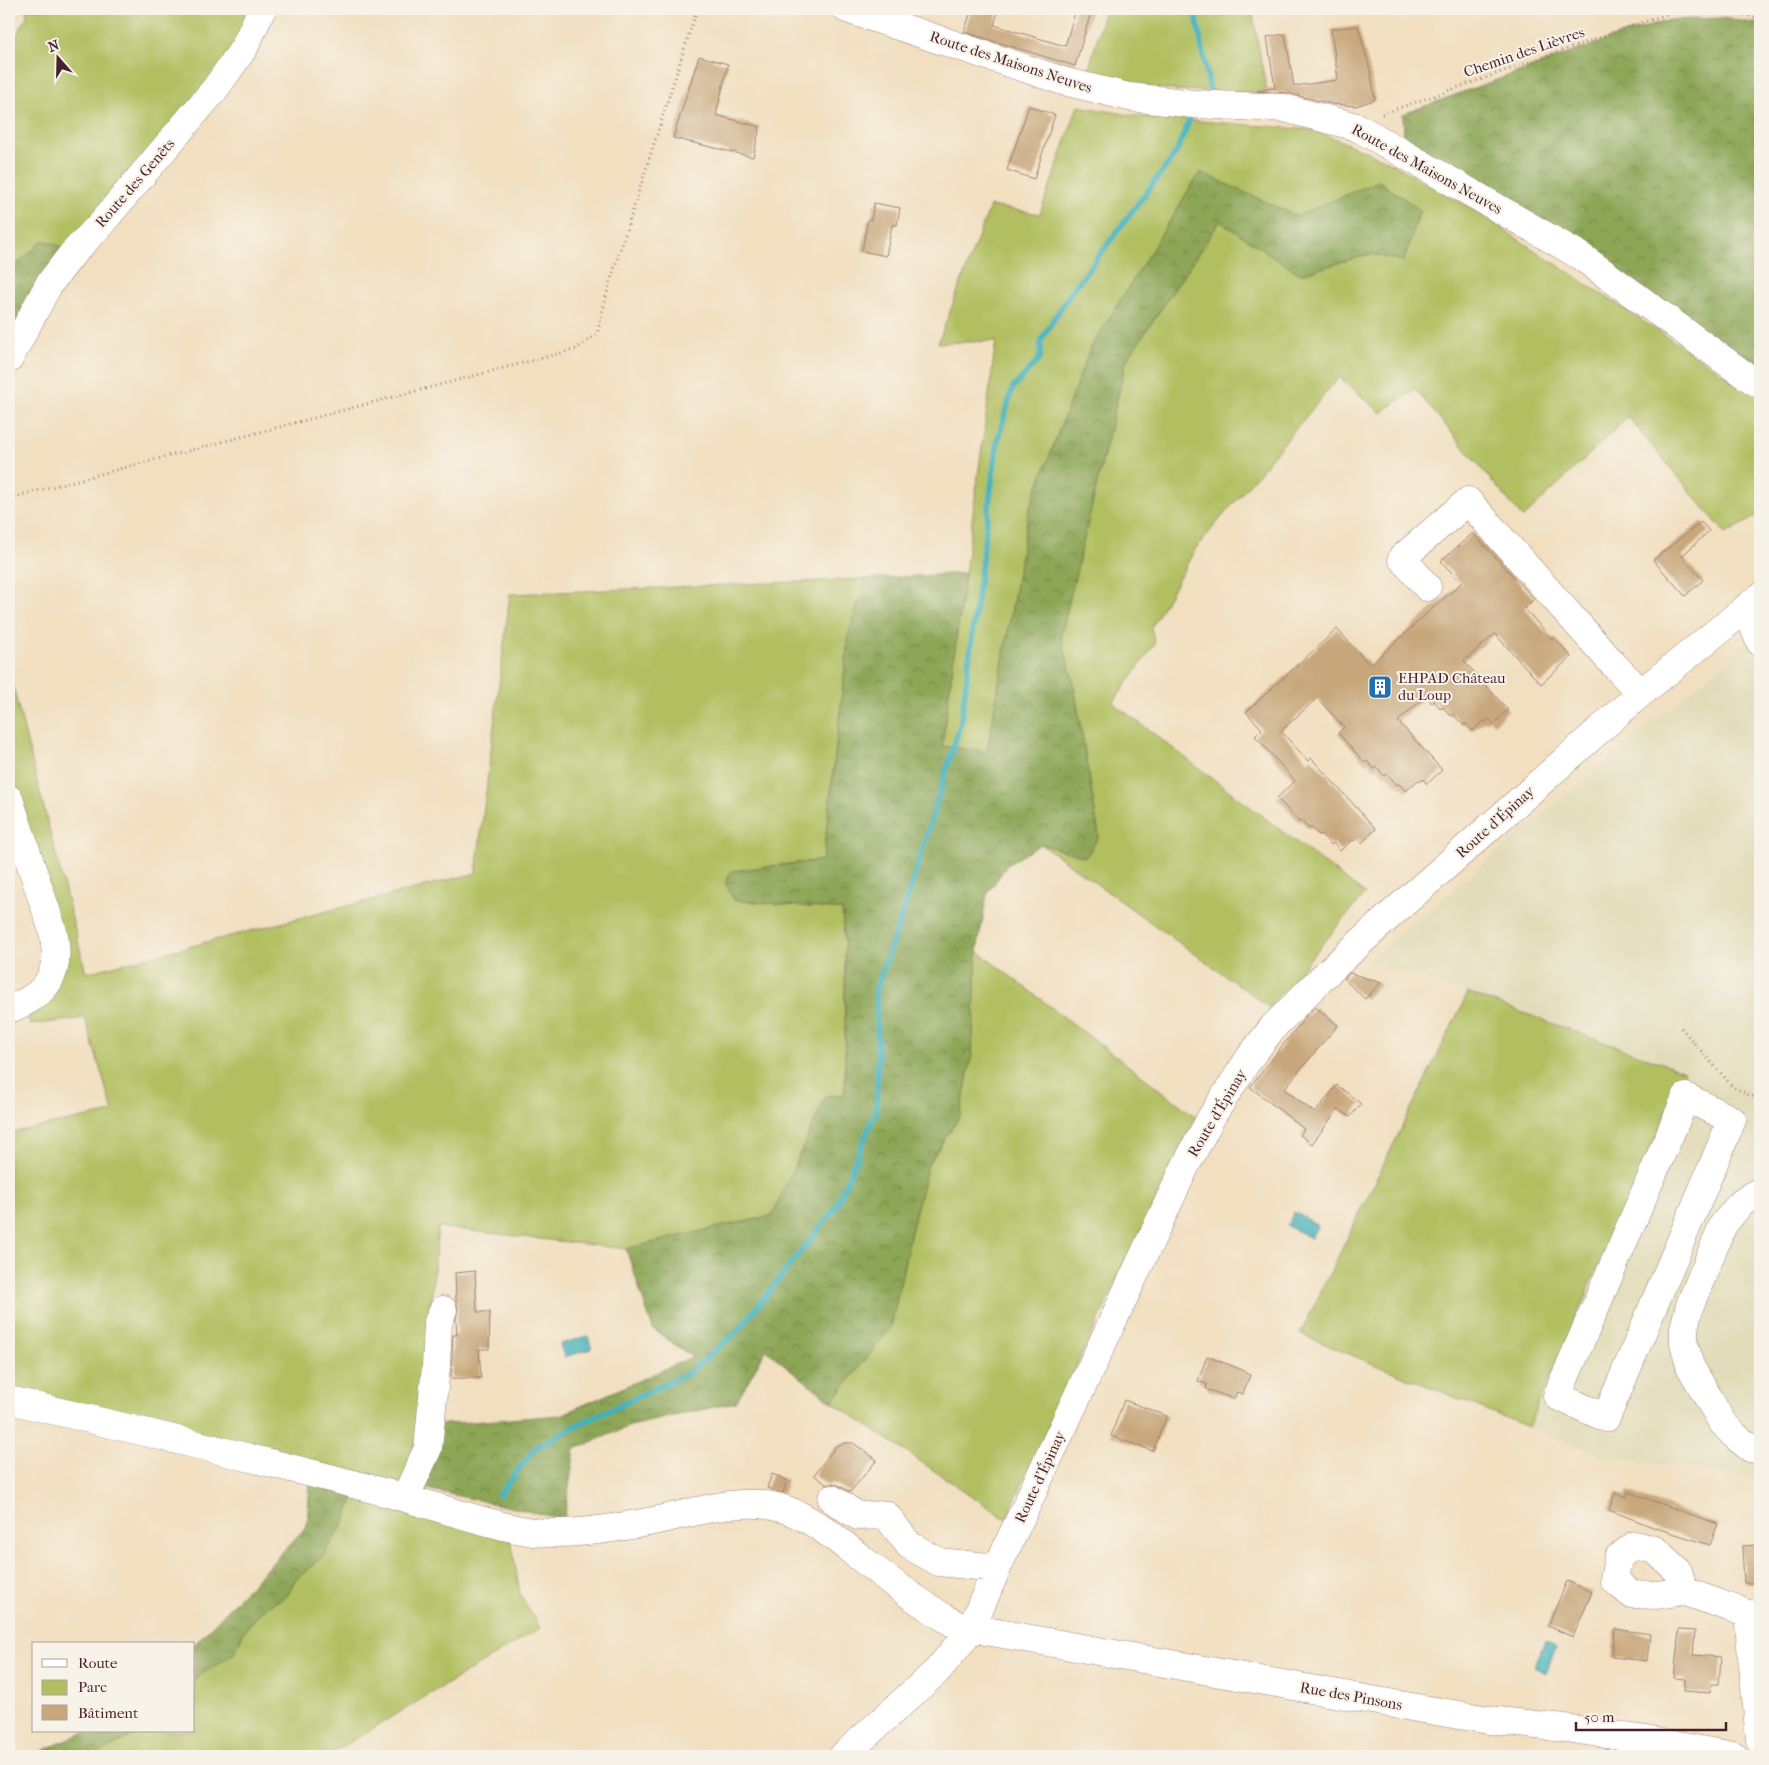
<svg xmlns="http://www.w3.org/2000/svg" width="1769" height="1765" viewBox="0 0 1769 1765" font-family="'IM FELL French Canon',serif">
  <style>
    .built { fill: #e2dcba }
    .green { fill: #b1bf61; stroke: #7e6f46 }
    .forest { fill: url(#forest-crowns); stroke: #6b6241 }
    .water { fill: #40b0b9; stroke: #456872 }
    .lines { fill: none; stroke-linecap: round; stroke-linejoin: round }
    .stream { stroke: #40b0b9; stroke-width: 6 }
    .building { fill: #c8a77c }
    .minor-casing { stroke: #9e7f76; stroke-width: 29 }
    .path { stroke: #9e7f76; stroke-width: 3; stroke-dasharray: 1 4; stroke-linecap: butt }
    .minor { stroke: #fff; stroke-width: 28 }
    .labels { text-anchor: middle; dominant-baseline: central; stroke-width: 4; stroke-linejoin: round; paint-order: stroke }
    .street-label { font-size: 15px; fill: #4a1f2b; stroke: #f7f3e8 }
    .poi-label { font-size: 15px; fill: #4a1f2b; stroke: #f7f3e8; text-anchor: start }
  </style>
  <defs>
    <pattern id="forest-crowns" width="20" height="18" patternUnits="userSpaceOnUse" patternTransform="scale(1.25)"><rect width="20" height="18" fill="#8ca657"/><path d="M2 6a3 3 0 1 1 6 0M12 15a3 3 0 1 1 6 0" fill="none" stroke="#748748"/></pattern>
  </defs>
  <rect width="100%" height="100%" fill="#f7f3e8"/>
  <filter id="ink" filterUnits="userSpaceOnUse"><feTurbulence type="fractalNoise" baseFrequency=".02" numOctaves="2"/><feDisplacementMap in="SourceGraphic" scale="10" xChannelSelector="R" yChannelSelector="G"/><feConvolveMatrix kernelMatrix="1 2 1 2 8 2 1 2 1" color-interpolation-filters="sRGB"/></filter>
  <filter id="wash" filterUnits="userSpaceOnUse"><feTurbulence type="fractalNoise" baseFrequency=".0096" numOctaves="4" result="noise"/><feDisplacementMap in="SourceGraphic" scale="20" xChannelSelector="R" yChannelSelector="G"/><feGaussianBlur stdDeviation="1.12" result="paint"/><feColorMatrix in="noise" values="0 0 0 0 0 0 0 0 0 0 0 0 0 0 0 0 0 1.4 0 .05"/><feComposite in="paint" operator="in"/></filter>
  <g filter="url(#wash)">
    <rect width="100%" height="100%" fill="#f1dfc0"/>
    <path class="built" d="M1760 633V1479L1601 1456 1528 1427 1683 1071 1468 993 1366 962Z"/>
    <path class="green" d="M26 9H256L239 45 68 249 10 270 9 269V49L27 17Z
      M1105 9H1252L1267 93 1173 90 1086 80Z
      M1078 106 1136 116 1314 130 1382 158 1472 209 1760 398V514L1726 534 1628 417 1523 518 1415 389 1381 413 1339 377 1196 548 1151 628 1155 644 1113 703 1365 894 1269 1007 1041 844 1085 857 1099 836 1073 681 1061 636 1126 361 1220 221 1301 274 1370 254 1404 261 1379 181 1297 216 1200 173 1090 349 1029 510 987 752 942 746 996 341 938 343 990 206 1040 214Z
      M866 579 849 633 823 860 732 871 734 900 842 910 845 946V1094L826 1097 772 1216 723 1226 626 1249 438 1227 420 1426 404 1484 9 1390V1133L113 1112 85 1018 30 1025 25 1008 59 930 9 781V671L86 973 476 873 510 594Z
      M977 951 1196 1117 1072 1375 1006 1519 832 1402 891 1327 911 1231 928 1164 960 1116 972 1054Z
      M1468 993 1684 1071 1528 1427 1300 1334Z
      M355 1494 511 1539 520 1594 540 1628 327 1756H94L141 1731H194V1683L199 1676 236 1652 243 1632 263 1609 288 1595 294 1581 322 1557 343 1525Z"/>
    <path class="forest" d="M1722 18 1760 24V378L1588 246 1404 137 1403 114 1620 35 1670 20Z
      M1200 172 1297 216 1379 181 1420 210 1404 261 1370 254 1300 274 1220 221 1126 361 1061 636 1073 681 1099 836 1086 857 1041 844 1007 865 987 894 977 951 972 1054 960 1116 928 1164 911 1231 891 1327 832 1402 766 1350 736 1402 630 1426 575 1449 564 1519 404 1484 420 1426 561 1415 692 1357 653 1329 626 1249 723 1226 772 1216 826 1096 845 1094V946L842 910 734 900 725 882 732 871 823 860 849 633 866 579 965 573 942 746 987 752 1029 510 1090 349Z
      M43 240 68 249 9 346V269L11 270Z
      M310 1482 355 1494 343 1525 322 1557 294 1581 288 1595 263 1609 243 1632 236 1652 199 1676 194 1683V1645L307 1526Z
      M87 1731H141L94 1756H31Z"/>
    <path class="water" d="M1294 1212 1318 1225 1311 1238 1287 1226Z
      M588 1336 592 1349 564 1357 560 1344Z
      M1545 1641 1556 1648 1545 1673 1534 1667Z"/>
    <g class="lines">
      <path class="stream" d="M1195 9 1210 91
        M499 1495 535 1448 575 1426 687 1374 737 1332 836 1207 876 1111 878 1057 876 989 905 906 961 722 997 443 1012 389 1040 358 1041 340 1067 298 1176 153 1189 121"/>
    </g>
    <g id="blocks">
      <path class="building" d="M972 9H999L994 25 1065 46 1076 9H1092L1075 66 964 32Z
        M1358 26 1371 74 1375 100 1355 106 1332 104 1288 93 1257 91 1275 88 1267 37 1285 34 1294 86 1338 80 1331 29Z
        M699 56 728 64 716 115 760 127 753 157 673 138Z
        M1029 106 1055 115 1034 179 1007 170Z
        M874 203 900 208 897 225H892L886 256 862 251 868 219 871 220Z
        M1701 522 1709 531 1682 556 1703 580 1685 596 1653 560Z
        M1473 533 1534 599 1524 608 1552 639 1554 637 1571 657 1541 684 1495 634 1464 661 1508 710 1494 724 1489 719 1486 722 1484 721 1472 731 1466 724 1463 725 1453 714 1451 716 1443 707 1441 709 1434 701 1432 703 1426 696 1398 721 1442 770 1427 784 1423 779 1419 782 1418 780 1406 791 1399 784 1397 785 1387 774 1384 776 1377 767 1374 769 1367 761 1365 763 1338 733 1344 727 1317 698 1281 731 1308 761 1311 758 1376 829 1362 843 1357 838 1354 841 1352 840 1340 851 1334 843 1331 845 1321 834 1319 835 1311 827 1309 829 1301 821 1299 822 1277 798 1295 781 1255 736 1262 729 1246 712 1337 629 1370 665 1461 583 1441 561Z
        M1350 973 1366 978 1381 983 1365 999 1344 979Z
        M1315 1007 1338 1025 1284 1089 1315 1113 1337 1085 1361 1104 1350 1117 1338 1109 1312 1144 1300 1135 1304 1129 1250 1087 1306 1016Z
        M475 1271 477 1312H490L489 1349H479L481 1378H451L453 1335H457L456 1319 458 1308 456 1301 455 1273Z
        M1207 1356 1245 1371V1373L1250 1375 1243 1394 1237 1392 1234 1399 1206 1389 1207 1384 1198 1381Z
        M1124 1400 1167 1416 1153 1451 1111 1436Z
        M844 1443H853L877 1460 850 1492 840 1486 833 1483 827 1485 814 1475 836 1446Z
        M772 1474 787 1480 783 1493 767 1488Z
        M1628 1492 1718 1524 1710 1545 1653 1527 1609 1510 1615 1493 1626 1497Z
        M1760 1545V1583H1744L1742 1546Z
        M1567 1581 1592 1592 1573 1637 1548 1626Z
        M1615 1629 1650 1634 1647 1661 1612 1657Z
        M1679 1630 1695 1631 1693 1655 1721 1657 1719 1684H1711L1710 1693 1684 1691 1685 1679 1674 1678Z"/>
    </g>
  </g>
  <g filter="url(#ink)">
    <use href="#blocks" fill-opacity="0" stroke="#9e7f76" stroke-width="1"/>
    <g class="lines">
      <g class="minor-casing">
        <path id="minor" d="M847 9 1063 81 1129 97 1194 104 1284 108 1357 127 1579 255 1746 376 1760 384
          M9 359 49 284 73 253 99 226 215 89 244 48 262 9
          M1427 587 1402 558 1468 501 1615 666 1641 693
          M1746 608 1760 642
          M9 799 53 931C62 973 48 995 9 1009
          M1686 1097 1732 1120 1606 1418 1557 1396Z
          M1760 1191 1740 1204 1723 1225 1690 1305 1684 1328V1343L1690 1366 1722 1422 1734 1435 1750 1448 1760 1450
          M9 1400C125 1427 241 1455 357 1485 388 1493 419 1502 449 1511 476 1519 505 1528 533 1532 570 1536 616 1528 653 1521 695 1513 745 1494 787 1510 817 1521 842 1544 867 1563 896 1586 926 1607 958 1626L1417 1708 1489 1720 1565 1728 1646 1740 1733 1756
          M405 1498 428 1448 436 1367 438 1322 443 1310
          M832 1499 858 1516 886 1515 909 1545 939 1562 997 1568
          M1684 1591 1678 1571 1655 1550 1635 1545 1618 1558 1614 1580 1631 1594 1657 1595 1684 1591 1748 1614 1760 1613
          M1748 1614 1760 1740
          M843 1756 937 1671 961 1642 971 1629 997 1568 1185 1167 1212 1116 1250 1057 1274 1026 1324 976 1377 927 1641 693 1760 597"/>
      </g>
      <path class="path" d="M1382 114 1667 14 1714 9 1760 18
        M9 498 576 349 597 334 609 285 697 9
        M1681 1028 1733 1087 1760 1100
        M1760 1122V1123"/>
      <use href="#minor" class="minor"/>
    </g>
  </g>
  <defs>
    <g id="building-square" transform="scale(1.25)"><rect x="-9" y="-9" width="18" height="18" rx="4" fill="#1f6fb2" stroke="#f7f3e8"/><path d="M-4-6H4V6H1V3H-1V6H-4ZM-2.5-4.3h1.7v1.8h-1.7ZM.8-4.3h1.7v1.8H.8ZM-2.5-1h1.7V.8h-1.7ZM.8-1h1.7V.8H.8Z" fill="#fff"/></g>
  </defs>
  <g fill-rule="evenodd">
    <use href="#building-square" x="1380" y="687"/>
  </g>
  <g class="labels">
    <g class="street-label">
      <text transform="translate(1524 52) rotate(-19)">Chemin des Lièvres</text>
      <text transform="translate(1011 62) rotate(18)">Route des Maisons Neuves</text>
      <text transform="translate(1427 169) rotate(29)">Route des Maisons Neuves</text>
      <text transform="translate(135 183) rotate(-49)">Route des Genêts</text>
      <text transform="translate(1495 822) rotate(-42)">Route d'Épinay</text>
      <text transform="translate(1217 1113) rotate(-59)">Route d'Épinay</text>
      <text transform="translate(1040 1477) rotate(-65)">Route d'Épinay</text>
      <text transform="translate(1351 1696) rotate(10)">Rue des Pinsons</text>
    </g>
    <g class="poi-label">
      <text x="1398" y="678">EHPAD Château<tspan x="1398" dy="17">du Loup</tspan></text>
    </g>
  </g>
  <rect width="1769" height="1765" fill="none" stroke="#f7f3e8" stroke-width="30"/>
  <rect x="32" y="1642" width="162" height="90" fill="#f7f3e8" stroke="#b29e9c"/>
  <rect x="42" y="1659" width="25" height="8" fill="#ffffff" stroke="#b29e9c"/>
  <text x="78" y="1668" font-size="15" fill="#4a1f2b">Route</text>
  <rect x="42" y="1680" width="25" height="15" fill="#b1bf61" stroke="#b29e9c"/>
  <text x="78" y="1692" font-size="15" fill="#4a1f2b">Parc</text>
  <rect x="42" y="1705" width="25" height="15" fill="#c8a77c" stroke="#b29e9c"/>
  <text x="78" y="1718" font-size="15" fill="#4a1f2b">Bâtiment</text>
  <g transform="translate(58 58) rotate(340)" stroke="#f7f3e8" stroke-width="4" paint-order="stroke">
  <path d="M0-4L9 19L0 12L-9 19Z" fill="#4a1f2b"/>
  <text y="-8" font-size="14" font-weight="bold" text-anchor="middle" fill="#4a1f2b">N</text>
  </g>
  <path d="M1576 1722v8h150v-8" fill="none" stroke="#4a1f2b" stroke-width="2.5"/>
  <text x="1584" y="1722" font-size="15" fill="#4a1f2b" stroke="#f7f3e8" stroke-width="4" paint-order="stroke">50 m</text>
</svg>
